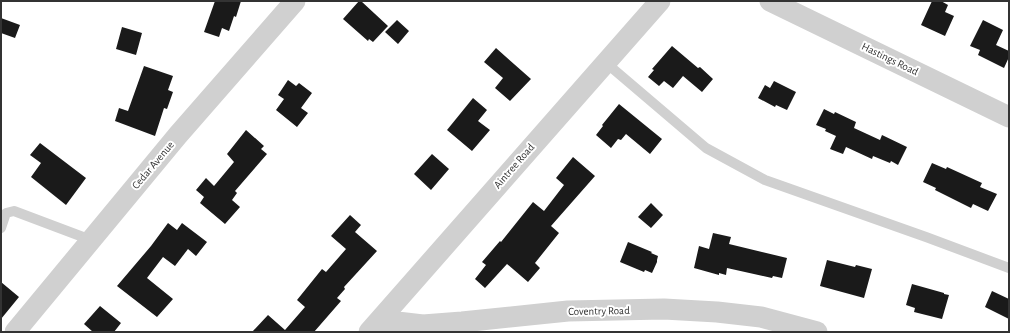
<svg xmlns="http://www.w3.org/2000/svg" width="1010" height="333" viewBox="0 0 1010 333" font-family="'Alegreya Sans',sans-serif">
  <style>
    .building { fill: #1a1a1a }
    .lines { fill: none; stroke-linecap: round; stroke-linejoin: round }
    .lane { stroke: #d0d0d0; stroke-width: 10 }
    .street { stroke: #d0d0d0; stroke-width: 21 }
    .labels { text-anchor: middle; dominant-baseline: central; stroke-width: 4; stroke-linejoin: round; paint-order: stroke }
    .street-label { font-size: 11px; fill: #333; stroke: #fff }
  </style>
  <rect width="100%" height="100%" fill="#fff"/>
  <path class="building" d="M215 1H241L236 17 234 16 229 31 222 28 219 37 204 32Z
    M359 1H361L388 26 373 42 369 39 368 41 343 19Z
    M932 1H941L948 5 945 12 954 16 945 36 921 25Z
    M1 18 20 25 15 38 1 33Z
    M397 20 409 31 398 44 385 32Z
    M983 20 1003 30 996 45 1009 51V57L1004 68 978 55 980 50 970 46Z
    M122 27 142 33 136 55 116 49Z
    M672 46 698 68 700 67 713 79 702 92 683 76 673 88 664 81 659 86 648 77 654 70 652 69Z
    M496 48 531 79 510 101 495 88 503 78 484 62Z
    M144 66 173 76 168 90 173 92 167 109 164 108 155 136 115 121 119 108 128 111Z
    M288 80 296 86 299 83 312 93 301 108 308 113 297 127 276 110 284 99 278 95Z
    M774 81 796 92 787 110 776 105 775 107 758 98 765 85 770 88Z
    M473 98 487 110 478 121 490 130 472 151 447 130Z
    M619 104 662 139 650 154 626 134 621 140 618 139 611 148 596 135 603 126 602 125Z
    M824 109 834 114 835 112 856 122 854 128 880 140 882 135 907 147 898 165 891 161 890 163 873 156 872 159 846 147 843 154 830 149 836 136 825 131 826 129 816 125Z
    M246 130 264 146 261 149 267 154 235 191 237 193 232 200 240 207 225 224 200 203 204 197 196 190 206 178 214 186 234 162 227 154Z
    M40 143 86 178 66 205 31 177 41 163 30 155Z
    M432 154 449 169 431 190 414 174Z
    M573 157 595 176 551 226 559 233 535 263 540 268 528 282 507 264 485 288 475 279 486 265 482 262 500 241 501 242 533 202 544 211 564 185 556 178Z
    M932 163 946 169 947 167 982 183 980 187 997 194 988 211 973 204 971 208 935 190 936 188 923 182Z
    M651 203 663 215 651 228 638 217Z
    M350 215 361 225 355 232 377 251 344 287 345 289 337 298 341 301 314 332H252L268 315 285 330 305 307 297 300 322 269 326 272 346 249 331 236Z
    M168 223 177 230 182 223 207 242 196 256 188 249 175 266 163 257 147 278 173 299 157 317 117 286 151 246Z
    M713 233 731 237 729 244 787 258 782 278 773 276 772 278 727 268 726 275 719 273V275L694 268 699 246 709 249Z
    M628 242 652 252 651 253 658 256 657 260V262L652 273 645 270 644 272 620 262Z
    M827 260 855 267 856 265 872 269 864 298 820 286Z
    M1 282 19 297 1 319Z
    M912 284 944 293V294L949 295 942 319 914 312 915 308 906 305Z
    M992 291 1009 299V319L985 307Z
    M100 306 121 323 114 332H93L84 324Z"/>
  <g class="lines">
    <path class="lane" d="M605 62 706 148 765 180 926 237 1009 268
      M1 228 6 213 14 211 91 240"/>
    <path class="street" d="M770 1 1009 117
      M380 320 423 325 462 322 568 311 664 309 717 312 761 317 817 332
      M15 332 178 135 295 1
      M369 332 660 1"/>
  </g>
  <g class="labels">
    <g class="street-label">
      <text transform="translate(890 59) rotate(26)">Hastings Road</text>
      <text transform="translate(153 165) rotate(-50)">Cedar Avenue</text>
      <text transform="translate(514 166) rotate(-49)">Aintree Road</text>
      <text transform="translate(599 311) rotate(-1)">Coventry Road</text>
    </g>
  </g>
  <rect width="1010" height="333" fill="none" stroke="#333333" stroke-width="4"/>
</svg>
